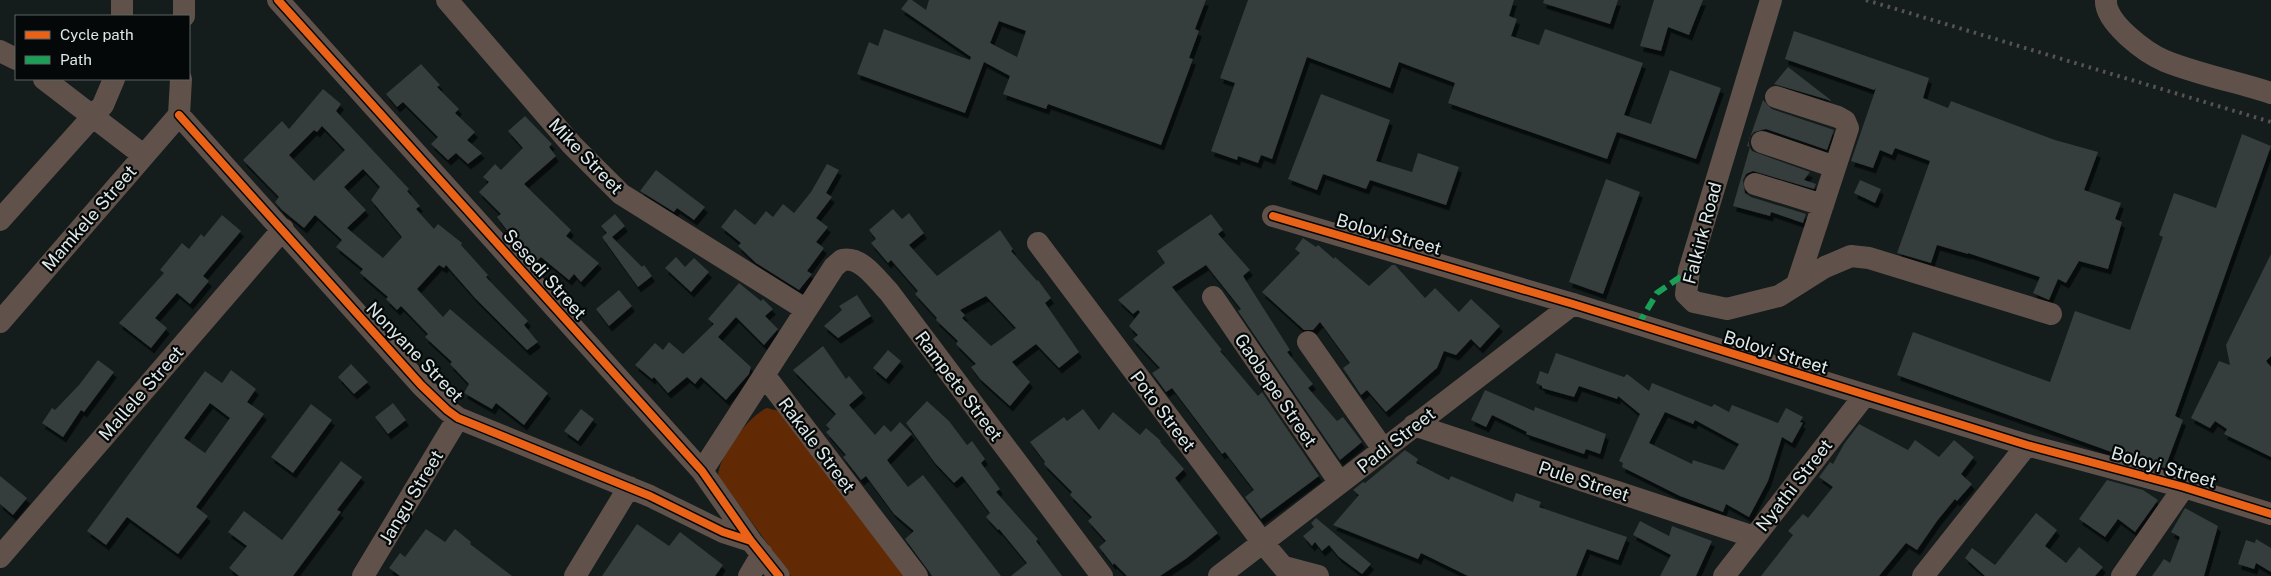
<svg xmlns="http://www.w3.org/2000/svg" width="2271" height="576" viewBox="0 0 2271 576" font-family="'Public Sans',sans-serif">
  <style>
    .green { fill: #612a05 }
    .building { fill: #353c3c; fill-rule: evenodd; filter: url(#shadow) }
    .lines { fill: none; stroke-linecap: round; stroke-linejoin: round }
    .minor { stroke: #60524a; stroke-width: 22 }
    .rail { stroke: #575350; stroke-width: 4; stroke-dasharray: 2.5 5; stroke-linecap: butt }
    .quiet { stroke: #1a9f57; stroke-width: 6; stroke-dasharray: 12 6; stroke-linecap: butt }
    .cycleway-casing { stroke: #040808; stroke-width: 11 }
    .cycleway { stroke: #ea6118; stroke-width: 8 }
    .labels { text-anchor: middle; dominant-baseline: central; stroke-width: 4.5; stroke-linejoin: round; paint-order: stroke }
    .street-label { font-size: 18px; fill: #dfe8e8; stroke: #040808 }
  </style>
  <defs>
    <filter id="shadow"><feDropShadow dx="3" dy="5.5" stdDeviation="0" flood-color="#0009"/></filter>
  </defs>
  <rect width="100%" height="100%" fill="#141c1c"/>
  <path class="green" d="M767 408 779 411 904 576H791L718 476C718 457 749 415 767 408Z"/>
  <path class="building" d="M908 0H912L926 10 929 0H1206L1195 29 1199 31 1189 58 1193 59 1161 145 1048 104 1046 109 1003 94 1010 76 984 62 965 113 857 74 869 42 878 46 884 29 970 60 971 57 901 9ZM999 21 1026 31 1017 57 990 43Z
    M1248 0H1514L1509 16 1517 19 1511 36 1539 45 1545 29 1643 63 1624 115 1651 124 1670 70 1721 88 1696 159 1617 132 1607 159 1448 103 1455 83 1399 62 1390 88 1307 57 1272 159 1261 155 1258 163 1238 156 1237 160 1211 151 1235 83 1220 78Z
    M1544 0H1618L1610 24 1543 3Z
    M1654 0H1703L1689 35 1668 27 1661 51 1640 46Z
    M1794 31 1929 78 1923 98 1948 108 1951 101 2055 140 2098 152 2084 190 2121 203 2115 219 2122 222 2108 269 2079 261 2066 283 2058 279 2049 300 2033 293 2040 277 1968 253V254L1937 245 1931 263 1897 253 1930 161 1895 148 1892 155 1880 150 1873 168 1851 161 1876 88 1874 90 1785 59Z
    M421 64 440 85 437 87 459 109 455 113 475 132 467 140 482 153 468 164 456 153 448 160 431 144 438 137 403 102 397 107 386 94Z
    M1788 67 1832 101 1774 84Z
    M323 89 341 104 336 111 409 189 407 191 420 206 416 209 434 229 438 224 462 243 461 245 488 275 486 277 528 321 524 325 538 342 527 350 475 298 446 265 444 268 439 265 417 289 443 317 450 309 548 393 524 425 496 403 492 409 464 393 469 384 450 364 452 362 425 337 428 334 401 306 397 310 386 299 388 297 360 273 363 269 336 247 342 240 315 215 304 228 282 210 275 202 279 197 243 160 282 121 289 129ZM322 126 345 150 314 181 289 155 314 130 317 132ZM363 169 380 187 371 200 402 237 383 258 347 228 366 210 344 187Z
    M1321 94 1390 120 1376 161 1412 172 1418 153 1459 167 1446 205 1370 180 1366 189 1323 174 1317 190 1288 179Z
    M1763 100 1772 109 1834 130 1827 150 1766 129 1754 132 1749 138V145L1752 151 1810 172 1804 180 1816 184 1814 189 1753 171 1746 174 1743 180 1745 193 1751 197 1806 214 1803 223 1771 212 1770 216 1733 206 1750 147 1747 146Z
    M525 116 552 144 549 147 556 156 524 184 571 230 566 236 599 263 581 282 574 274 569 280 541 257 536 262 515 241 497 217 501 214 479 192 489 182 483 177 495 164 501 170 523 148 508 131Z
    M2242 134 2271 146 2175 416 2183 420 2165 468 2131 459 1897 375 1913 332 2050 382 2075 311 2130 330 2163 237 2159 235 2174 193 2216 208Z
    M827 164 839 170 826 193 832 197 816 218 828 227 816 242 824 248 807 271 812 274 799 290 756 263 738 246 741 243 721 227 735 209 755 225 766 211 773 217 783 204 794 213 811 192Z
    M656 170 705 207 694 220 677 208 674 212 640 191Z
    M1606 179 1640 192 1603 294 1569 282Z
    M1860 180 1881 189 1875 203 1854 193Z
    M893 209 902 219 909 213 924 233 909 245 937 276 1000 230 1013 249 1011 251 1037 281 1038 280 1051 298 1045 303 1079 352 1059 368 1036 344 1012 362 1030 382 1010 406 980 379 971 367 976 364 956 344 958 341 936 320 937 318 915 294 918 291 891 260 888 263 871 243 876 239 869 230ZM986 296 1016 328 991 346 962 318 965 315 960 310Z
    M615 214 625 226 612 237 642 267 644 265 652 276 638 287 602 237 607 233 601 226Z
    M1211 214 1223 230 1218 234 1250 270 1243 276 1290 350 1287 352 1313 384 1308 388 1337 421 1343 417 1362 442 1340 460 1238 311 1241 309 1206 265 1172 287 1222 350 1220 351 1258 396 1262 392 1319 476 1261 519 1245 497 1254 490 1225 452 1222 454 1172 388 1166 392 1152 373 1160 368 1133 339 1138 335 1129 326 1140 312 1138 310 1133 314 1118 300 1165 263 1157 251Z
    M222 215 241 231 203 276 209 281 190 304 177 293 155 318 167 328 151 348 119 323 164 273 160 270 182 243 189 249 201 234 204 237Z
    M1303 238 1316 247 1318 245 1334 259 1335 257 1369 286 1392 265H1395L1425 298 1435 288 1459 312 1471 299 1500 326 1480 348 1471 339 1456 355 1444 351 1437 368 1386 412 1367 390 1361 395 1343 368 1350 363 1320 322 1313 330H1304L1262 292 1300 253 1295 249Z
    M2271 254V356L2266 361 2271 367V457L2224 434 2227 429 2215 421 2210 428 2191 418 2219 361 2230 365 2226 345Z
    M676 257 685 267 694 258 709 272 691 292 665 268Z
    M739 283 761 301 763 299 773 309 765 316 778 329 764 345 736 317 718 337 751 367 749 374 726 400 701 377 695 384 687 377 668 393 654 377 652 379 635 365 655 343 663 350 669 342 683 354 714 324 708 319Z
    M619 290 632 306 609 326 596 309Z
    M857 295 871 316 838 338 824 326 842 310 839 306Z
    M823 346 846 379 849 376 863 393 849 405 875 435 884 425 891 432 900 422 912 434 887 460 908 487 923 475 1001 576H932L930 573 905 539 914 531 894 514 866 476 861 480 843 457 846 455 826 432 830 429 826 425 836 414 793 370Z
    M888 350 901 361 886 379 873 368Z
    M1556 353 1624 377 1627 374 1649 391 1652 383 1712 407 1714 404 1729 412 1732 405 1778 423 1786 408 1803 417 1800 422 1803 423 1792 443 1782 437 1768 481 1749 517 1726 504 1723 512 1680 496 1622 467 1623 463 1619 461 1640 414 1618 396 1617 399 1579 386 1574 397 1542 388V386L1536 383 1540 371 1548 374ZM1665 412 1693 424 1695 420 1739 444 1724 470 1693 460 1692 464 1649 443Z
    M98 360 114 372 84 412 81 410 63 437 42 423 52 408 55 410 79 385Z
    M351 364 368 382 354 394 338 377Z
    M231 370 256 389 247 402 264 414 196 507 208 516 178 554 127 517 106 545 87 531 205 371 222 383ZM210 403 230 418 205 453 184 438Z
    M1485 390 1534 411 1535 407 1606 434 1600 454 1586 449 1584 454 1526 434 1527 432 1492 415 1486 427 1471 420Z
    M927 401 949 421 967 445 972 441 985 459 981 463 1000 489 996 492 1038 539 1036 541 1062 576H1011L1027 563 999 529 998 530 986 517 990 513 962 476 954 483 935 463 906 423Z
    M393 403 406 420 388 434 375 417Z
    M311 404 332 420 293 473 271 457Z
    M581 409 594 419 578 441 564 431Z
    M1083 409 1099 430 1113 412 1140 435 1146 428 1161 441 1160 442 1184 469 1175 478 1218 533 1187 558 1160 576H1127L1114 563 1113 565 1099 547 1106 541 1088 521 1092 517 1070 495 1072 492 1044 464 1045 462 1030 442 1064 417 1067 421Z
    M1859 424 1908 450 1915 440 1939 457 1954 440 1974 457 1961 474 1972 484 1957 501 1955 499 1937 521 1917 550 1906 543 1879 576H1761L1793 535 1788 531 1803 514 1808 518 1833 487 1819 477 1830 462 1833 464 1844 444Z
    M1405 450 1418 459 1416 463 1449 480 1451 476 1513 502 1516 493 1541 502 1539 507 1627 537 1618 560 1587 549 1576 576H1468L1421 553 1418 559 1333 525 1359 495 1353 490 1363 482 1365 483Z
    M341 461 362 477 337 510 341 512 293 576H239L229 568 247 546 228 532 244 511 282 540Z
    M0 476 27 498 13 515 0 504Z
    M2107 480 2143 490 2158 500 2135 532 2118 519 2105 537 2079 519Z
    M2185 508 2218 526 2204 576H2152L2164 559 2170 563 2180 537 2171 532Z
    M2036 513 2057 530 2045 546 2066 563 2079 547 2103 567 2095 576H1985L1965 558 1972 548 1995 565Z
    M1316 518 1371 564 1362 574 1339 557 1329 545 1322 551 1315 542 1312 546 1303 536 1314 527 1311 523Z
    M1640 521 1669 536 1672 526 1712 541 1696 576H1660L1671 555 1633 535Z
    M637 524 669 546 680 532 723 565 715 576H602Z
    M426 529 445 542 455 529 471 542 470 544 512 576H400L389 568 400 553 405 557Z
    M2256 539 2271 548V572L2256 563 2254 569 2238 564 2246 540 2255 543Z"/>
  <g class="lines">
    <path class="minor" d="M278 0 702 471 751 541 779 576
      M447 0 572 145 621 194 805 309
      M1771 0 1689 271 1686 294 1694 302 1727 309 1779 296 1825 267 1851 256 1869 258 2051 314
      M2106 0C2104 22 2146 53 2165 61 2197 74 2237 82 2271 93
      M122 16V0
      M184 16V0
      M0 51 16 59
      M44 79 143 155
      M1776 97 1838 117 1845 121 1848 128 1797 284
      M179 115 421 385 447 410 458 418 650 496 723 532 751 541
      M179 115 181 79
      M1762 142 1835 167
      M1755 184 1823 205
      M1273 216 1573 304 2027 445 2184 487 2271 514
      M0 220 103 105 114 79
      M1038 243 1263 543 1291 576
      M1213 297 1340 483
      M0 322 179 115
      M1308 342 1383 449
      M765 376 917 576
      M1414 425 1754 537
      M702 471 834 267 842 260C862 256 877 280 889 292L1102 576
      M0 557 283 229
      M1284 567 1318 576
      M363 576 458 418
      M575 576 629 487
      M749 576 762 554
      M1219 576 1573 304
      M1724 576 1865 395
      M1923 576 2027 445
      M2122 576 2184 487"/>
    <path class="rail" d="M1866 0 2271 122"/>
    <path class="quiet" d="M1638 325 1657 293 1689 271"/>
    <g class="cycleway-casing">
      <path id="cycleway" d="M278 0 702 471 751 541 779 576
        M179 115 421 385 447 410 458 418 650 496 723 532 751 541
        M1273 216 1573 304 2027 445 2184 487 2271 514"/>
    </g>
    <use href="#cycleway" class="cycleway"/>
  </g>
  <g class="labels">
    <g class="street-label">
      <text transform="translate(586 156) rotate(46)">Mike Street</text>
      <text transform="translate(89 218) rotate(-49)">Mamkele Street</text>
      <text transform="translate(1702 233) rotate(-75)">Falkirk Road</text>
      <text transform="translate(1389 234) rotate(16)">Boloyi Street</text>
      <text transform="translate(545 274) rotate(48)">Sesedi Street</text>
      <text transform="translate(415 352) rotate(46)">Nonyane Street</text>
      <text transform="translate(1776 352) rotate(17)">Boloyi Street</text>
      <text transform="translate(959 386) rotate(53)">Rampete Street</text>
      <text transform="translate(1276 390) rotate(56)">Gaobepe Street</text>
      <text transform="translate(141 393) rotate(-49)">Mallele Street</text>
      <text transform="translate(1163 411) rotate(53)">Poto Street</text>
      <text transform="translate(1396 440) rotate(-38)">Padi Street</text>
      <text transform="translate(817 445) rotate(53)">Rakale Street</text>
      <text transform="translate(2164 467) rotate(16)">Boloyi Street</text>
      <text transform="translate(1584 481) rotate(18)">Pule Street</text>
      <text transform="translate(1794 485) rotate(-52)">Nyathi Street</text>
      <text transform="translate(411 497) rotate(-59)">Jangu Street</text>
    </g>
  </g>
  <rect x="15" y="15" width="175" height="65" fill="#040808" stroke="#5c6262"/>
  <rect x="25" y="31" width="25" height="8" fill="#ea6118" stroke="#5c6262"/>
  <text x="60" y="40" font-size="15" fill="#dfe8e8">Cycle path</text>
  <rect x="25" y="56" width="25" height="8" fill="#1a9f57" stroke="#5c6262"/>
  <text x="60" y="65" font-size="15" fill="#dfe8e8">Path</text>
</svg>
